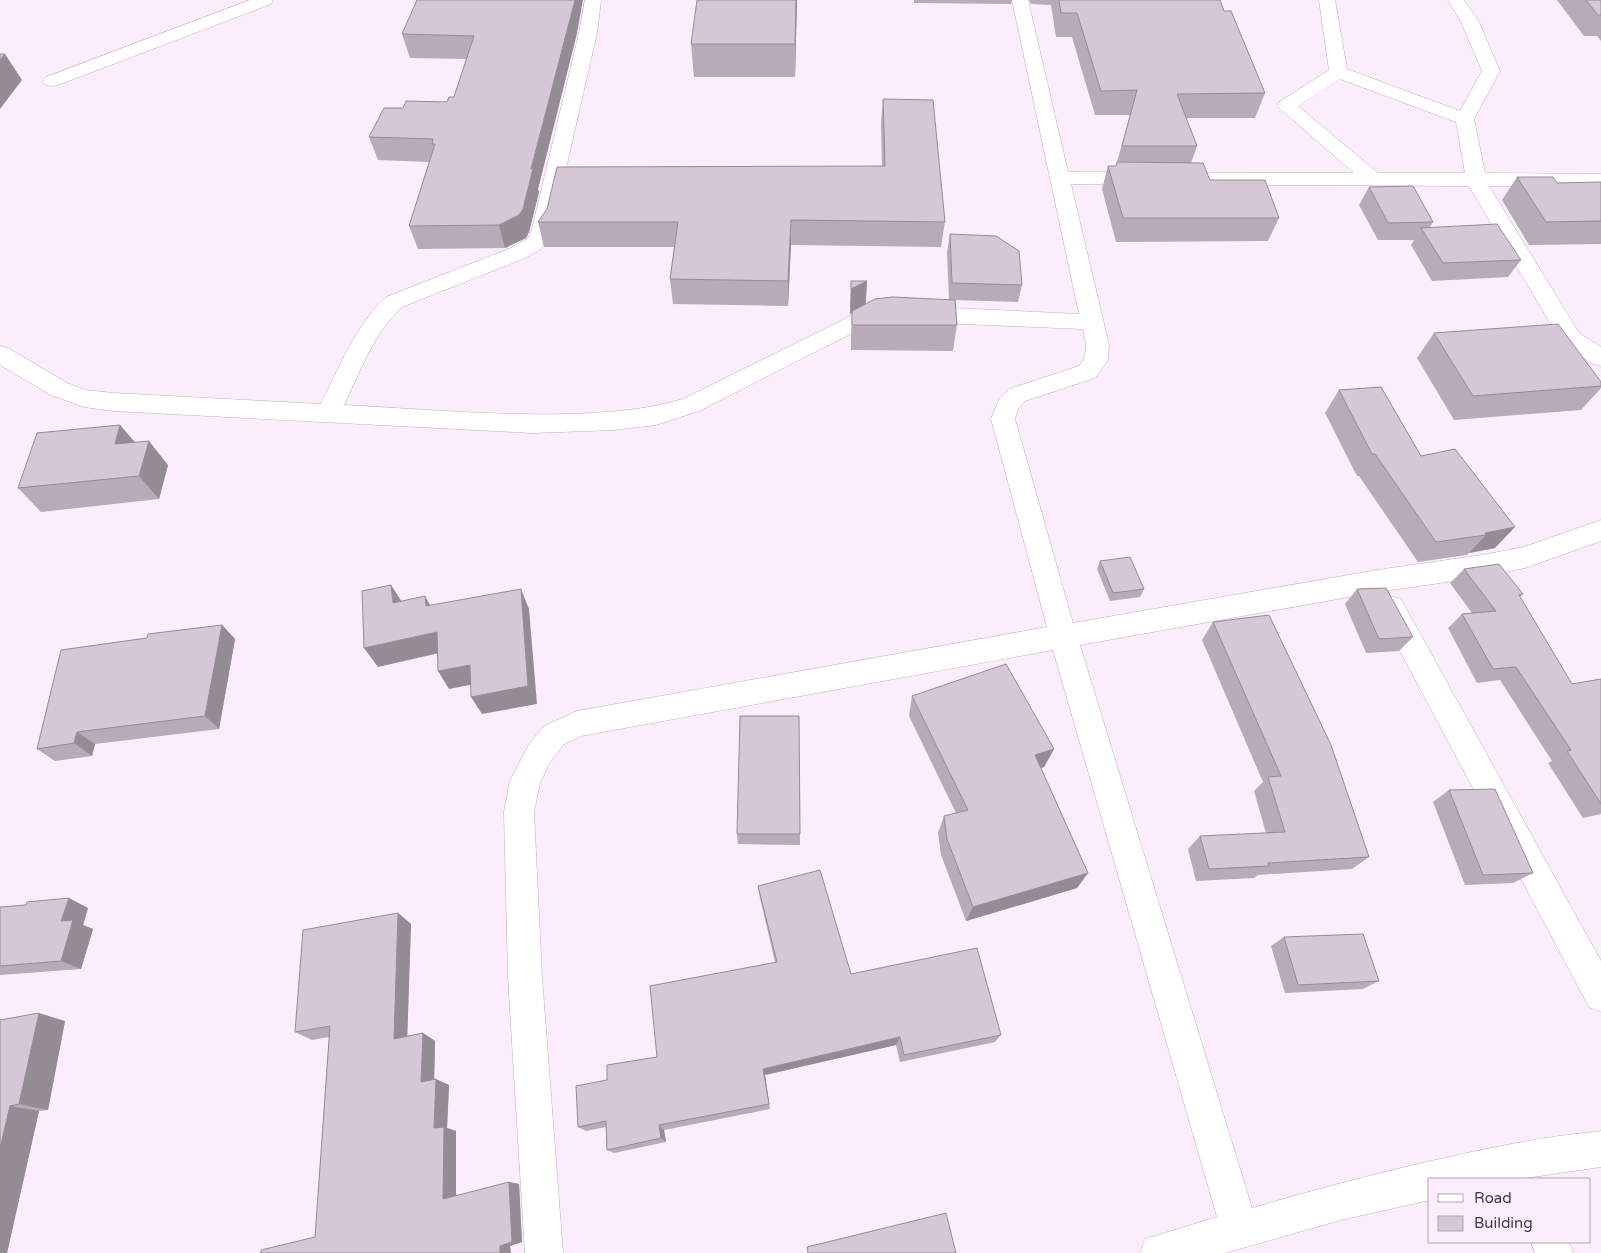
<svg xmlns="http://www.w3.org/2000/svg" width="1601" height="1253" viewBox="0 0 1601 1253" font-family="'Varela Round',sans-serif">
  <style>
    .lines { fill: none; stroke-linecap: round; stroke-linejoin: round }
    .street-casing { stroke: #bcaebc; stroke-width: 1 }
    .street { fill: #fff; fill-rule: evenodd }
    .wall { fill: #b7abb7 }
    .shaded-wall { fill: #958b95 }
    .building { fill: #d5c7d5; stroke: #958b95 }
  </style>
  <rect width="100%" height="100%" fill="#fbedfc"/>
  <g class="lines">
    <g class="street-casing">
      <path id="street" d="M250 0H273L271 4 58 85 52 86 46 85 43 81 46 77Z
        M585 0H601L597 33 551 234 541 249 525 258 402 307C373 334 361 370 344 405 421 409 497 416 573 414 611 412 647 410 683 399L867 308 889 305 1079 314 1012 0H1028L1068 172 1354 173 1277 106 1279 102 1329 70 1319 0H1335L1347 69 1460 111 1482 71 1461 22 1448 0H1464L1479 22 1500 71 1474 119 1485 173 1601 174V186H1489L1579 333 1601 347V366L1593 364 1563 345 1469 186 1071 184 1109 345 1108 360 1095 378 1025 401 1018 409 1015 419 1073 623 1377 570 1482 555 1524 547 1601 520V541L1525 568 1482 577 1377 592 1080 645 1252 1208C1341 1182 1431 1159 1522 1142 1548 1137 1575 1134 1601 1131V1167L1519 1179H1430V1200L1341 1220 1225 1253H1140L1145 1239 1217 1217 1053 650 581 736 564 744 549 764 540 783 534 812 542 977 563 1253H525L508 977 504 812 510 781 529 744 544 726 577 711 1047 627 991 419 999 399 1009 389 1079 366C1089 354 1086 344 1083 329L889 321 872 323 699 411 656 425 615 430 532 433 113 411 84 407 51 395 0 365V346L8 348 67 383 86 390 113 393 321 404C340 366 355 326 386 297L511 248 527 239 531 233 579 33ZM1340 79 1456 122 1465 173H1378L1298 106Z
        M1391 596 1401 599 1601 961V1012L1589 1007 1381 615 1377 607 1381 599Z
        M1531 1242H1569L1573 1253H1535Z"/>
    </g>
    <use href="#street" class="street"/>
  </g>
  <path class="wall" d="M797 0 795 77H694L691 44Z
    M914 0H1012L1011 4 914 3Z
    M1029 0H1220L1224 11 1265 93 1255 118H1186L1197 146 1191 163 1210 180 1279 218 1268 241 1116 242 1102 189 1108 166H1116L1130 115H1095L1072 37H1056L1051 5 1031 4Z
    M1557 0H1601V41L1597 36H1584Z
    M577 33 538 189 539 192 529 232 526 238 505 248 418 249 409 226 429 162 378 160 369 137 403 108 447 102 454 97 467 59 410 58 402 34Z
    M883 99 945 222 941 247 791 245 788 306 673 304 670 279 674 247H544L538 222 882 166 881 124Z
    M1517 177 1557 183 1601 182V244L1529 245 1502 200Z
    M1369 187 1433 222 1430 227 1521 260 1508 277 1432 281 1411 245 1414 240H1378L1359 205Z
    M950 234 1022 285 1018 302 955 300 957 325 953 351 851 350V336L852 313 850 314V307L851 281H867L866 304 949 300 947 252Z
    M1434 333 1601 382V388L1581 410 1454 420 1417 358Z
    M1339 390 1421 456 1455 449 1495 548 1469 553 1467 555 1418 562 1359 476H1357L1325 413Z
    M120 425 135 442 168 465 159 499 41 512 18 488Z
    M1100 561 1144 589 1140 597 1110 601 1097 569Z
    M1464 569 1523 594 1520 597 1572 684 1601 679V814L1583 818 1548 763 1552 761 1500 680 1477 683 1448 628 1462 614 1472 613 1450 583Z
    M1357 589 1413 637 1399 651 1366 653 1345 604Z
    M1213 622 1369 857 1352 869 1258 875 1254 878 1196 881 1188 849 1200 836 1266 833 1254 791 1263 782 1202 640Z
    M222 625 235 639 219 729 95 744 92 756 55 761 37 749 147 638Z
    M912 696 1054 749 1044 767 1041 768 1088 873 1077 888 966 921 941 855 938 833 944 816 956 813 909 716Z
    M799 716 800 845 738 844 737 834Z
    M1449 790 1533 873 1513 883 1465 885 1433 802Z
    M758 886 851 974 1001 1035 995 1042 900 1062 896 1045 765 1075 770 1109 664 1130 666 1142 614 1153 607 1150 606 1127 586 1131 578 1127 657 1057 775 962 760 898Z
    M0 907 88 908 83 925 93 929 81 969 0 975Z
    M398 913 411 924 407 1036 423 1033 435 1041 434 1080 449 1085 447 1128 456 1131V1196L509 1182 519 1184 522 1242 510 1246 315 1237 329 1037 312 1040 295 1032Z
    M1284 937 1379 981 1363 989 1285 993 1271 946Z
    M0 1020 65 1021 48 1110 39 1111 7 1253H0Z"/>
  <path class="shaded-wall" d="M575 0H583L577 33 538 189 539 192 529 232 526 238 505 248 499 225 531 169Z
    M796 0H797L795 77V44Z
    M5 54 22 80 0 109V60Z
    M791 220V245L788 306V281Z
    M867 281 865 307 850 314 851 289Z
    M120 425 140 449 115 444Z
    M149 441 168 465 159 499 139 476Z
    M1515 527 1495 548 1469 553 1486 535 1485 533Z
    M391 585 404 605 393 603Z
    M521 589 529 609 537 704 482 714 471 697Z
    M425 596 436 616 426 606Z
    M222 625 235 639 219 729 205 716Z
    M437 632 448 651 378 667 364 648Z
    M470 665 480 683 449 689 438 671Z
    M77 732 95 744 92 756 74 743Z
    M1054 749 1044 767 1027 773 1035 755Z
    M1088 873 1077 888 966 921 973 907Z
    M69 898 88 908 83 925 93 929 81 969 61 961V921Z
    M398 913 411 924 407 1046 394 1039Z
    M39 1013 65 1021 48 1110 19 1104Z
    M423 1033 435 1041 434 1088 421 1082Z
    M900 1037 896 1045 765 1075 770 1109 763 1069Z
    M436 1079 449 1085 447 1128 456 1131V1201L443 1199 434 1128Z
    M10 1106 39 1111 7 1253H0V1148Z
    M659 1125 664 1130 666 1142 661 1138Z
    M509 1182 519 1184 522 1242 510 1246 511 1253H500V1246Z"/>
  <path class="building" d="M417 0H575L531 169H533L523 209 519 215 499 225 409 226 435 144H432L433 139 369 137 384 108H403L406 101 447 102 449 97H454L474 36 402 34Z
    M697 0H796L795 44H691Z
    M1059 0H1220L1224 11H1231L1265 93 1177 94 1197 146H1122L1137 90 1101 91 1077 13H1061Z
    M1586 0H1601V15H1598Z
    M0 54H5L0 60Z
    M883 99 933 100 945 222 791 220 788 281 670 279 678 222H538L547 209 557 167 885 166Z
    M1117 162 1203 163 1210 180H1265L1279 218H1123L1108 166H1116Z
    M1517 177H1553L1557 183 1601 182V221L1546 222Z
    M1413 186 1433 222 1388 223 1369 187Z
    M1497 224 1521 260 1443 263 1421 228Z
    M950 234 996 236 1019 251 1022 285 952 283Z
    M851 281H867L851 289Z
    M892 297 955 300 957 325H852V311L875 299Z
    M1558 324 1601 382V386L1473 396 1434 333Z
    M1381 387 1421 456 1455 449 1515 527 1485 533 1486 535 1436 542 1375 454H1372L1339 390Z
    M120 425 115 444 149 441 139 476 18 488 37 433Z
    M1130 557 1144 589 1113 593 1100 561Z
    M1499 564 1523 594 1519 595 1572 684 1601 679V804L1567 751 1571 750 1516 667 1493 669 1462 614 1496 611 1464 569Z
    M391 585 393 603 425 596 426 606 521 589 528 686 471 697 470 665 438 671 437 632 364 648 362 591Z
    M1386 588 1413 637 1379 639 1357 589Z
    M1269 615 1331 745 1369 857 1268 863 1269 866 1209 869 1200 836 1285 832 1268 777 1281 776 1213 622Z
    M222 625 205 716 77 732 74 743 37 749 61 650 147 638 148 634Z
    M1006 664 1054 749 1035 755 1088 873 973 907 947 839 944 816 968 810 912 696Z
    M740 716H799L800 834H737Z
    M1495 789 1533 873 1483 875 1449 790Z
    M820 870 851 974 977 948 1001 1035 904 1055 900 1037 763 1069 769 1104 659 1125 661 1138 607 1150 606 1121 578 1127 576 1086 607 1080V1065L657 1057 650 986 777 962 758 886Z
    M69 898 61 921 73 920 61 961 0 966V907L26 905 27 902Z
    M398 913 394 1039 423 1033 421 1082 436 1079 434 1128 444 1127 443 1199 509 1182 512 1242 500 1246V1253H261V1250L315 1237 330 1026 295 1032 303 930Z
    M1363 934 1379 981 1298 985 1284 937Z
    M39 1013 19 1104 10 1106 0 1148V1020Z
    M946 1213 956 1253H808L807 1247Z"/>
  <rect x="1428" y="1178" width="162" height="65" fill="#fbedfc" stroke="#b0a6b1"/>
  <rect x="1438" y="1194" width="25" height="8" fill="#ffffff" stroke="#b0a6b1"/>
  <text x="1474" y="1203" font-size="15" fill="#403b41">Road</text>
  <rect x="1438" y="1216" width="25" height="15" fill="#d5c7d5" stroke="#b0a6b1"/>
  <text x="1474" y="1228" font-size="15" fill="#403b41">Building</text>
</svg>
